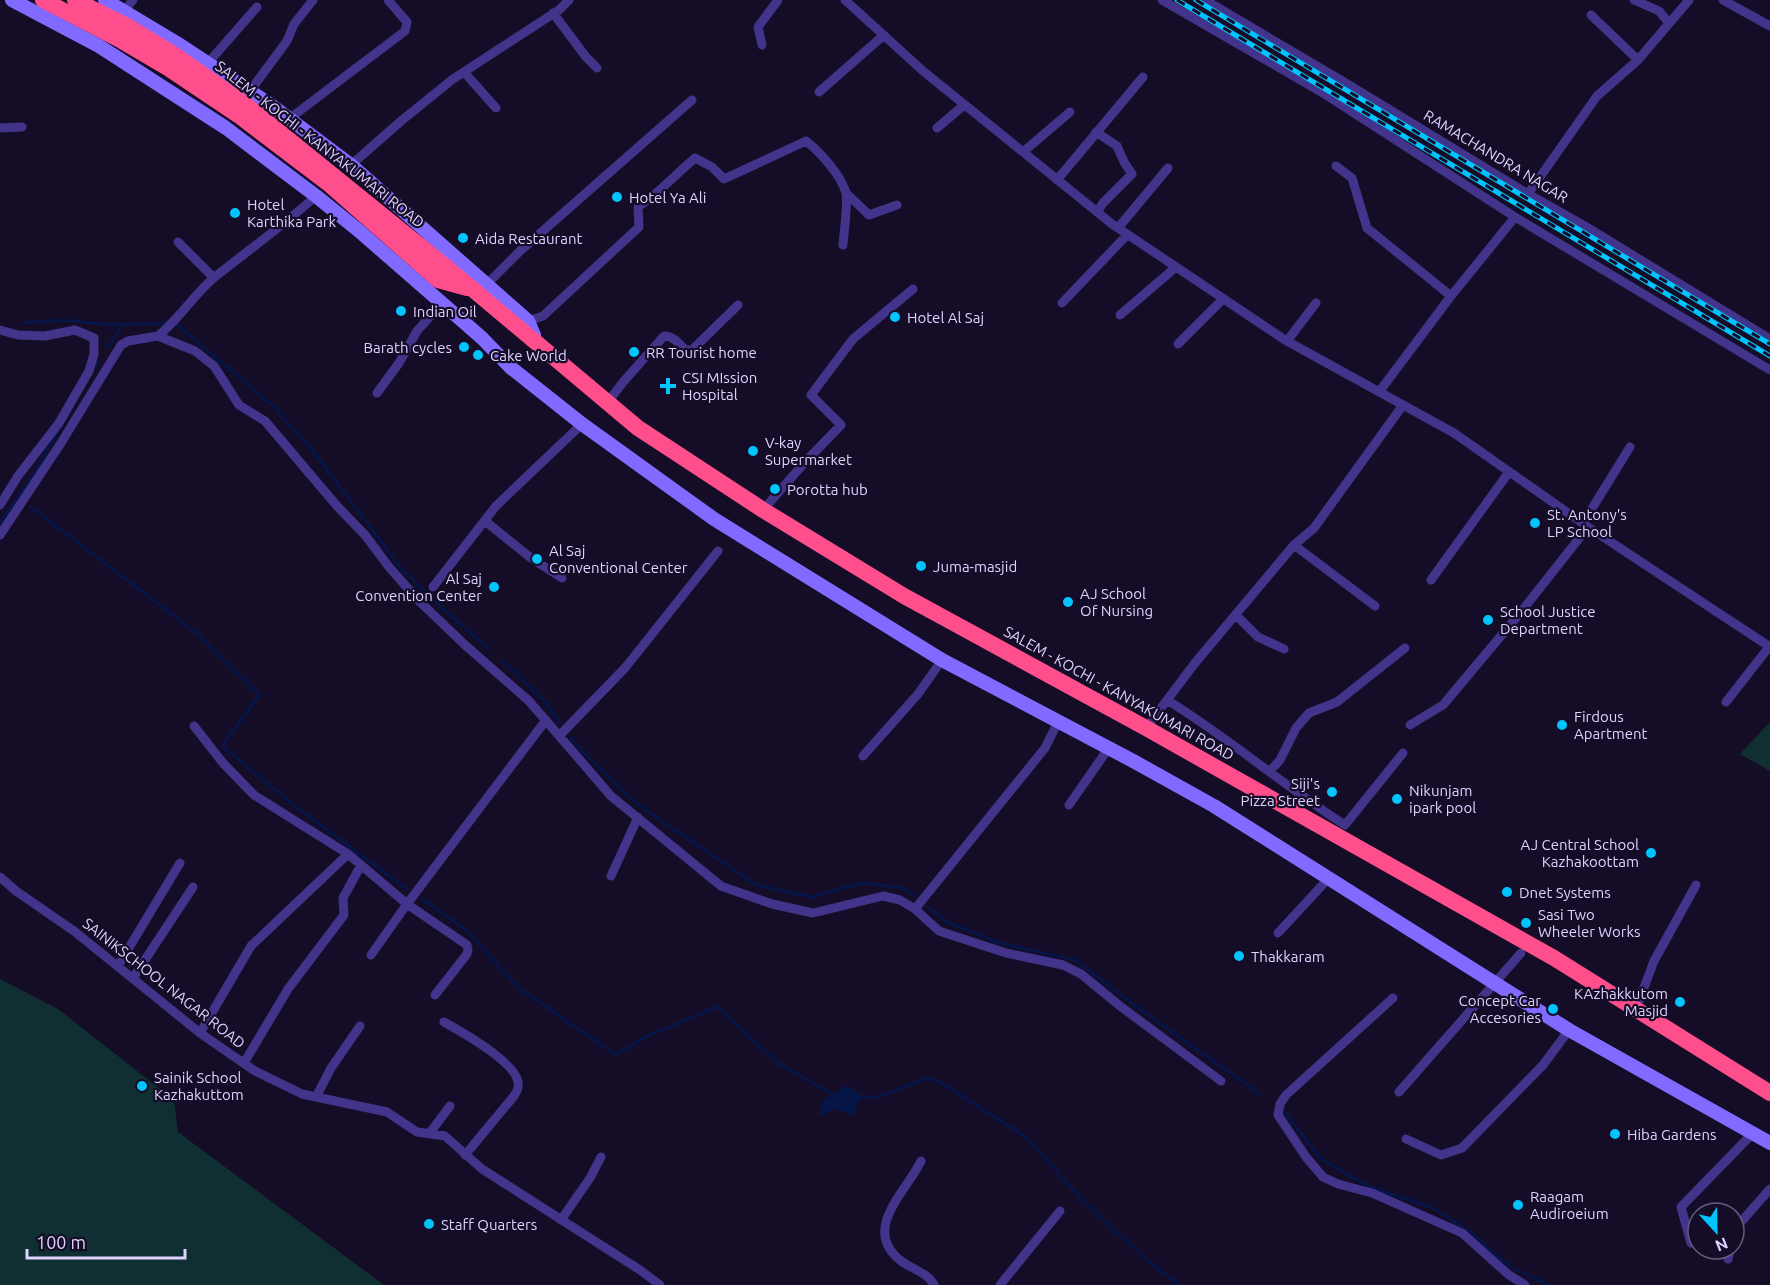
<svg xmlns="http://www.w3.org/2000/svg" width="1770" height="1285" viewBox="0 0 1770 1285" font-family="Ubuntu,sans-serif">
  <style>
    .green { fill: #102f32 }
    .water { fill: #061548 }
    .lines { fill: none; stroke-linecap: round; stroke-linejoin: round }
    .stream { stroke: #061548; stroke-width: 3 }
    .street { stroke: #42348a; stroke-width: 9 }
    .secondary { stroke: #816aff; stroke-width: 14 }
    .highway { stroke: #ff4e8c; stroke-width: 16 }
    .rail-casing { stroke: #00c4fe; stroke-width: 5 }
    .rail { stroke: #150d27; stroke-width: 3; stroke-dasharray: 9; stroke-linecap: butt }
    .poi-dot { fill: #00c4fe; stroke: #150d27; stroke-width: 2 }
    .labels { text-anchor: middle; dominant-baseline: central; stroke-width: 4.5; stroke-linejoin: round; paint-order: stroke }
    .street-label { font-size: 15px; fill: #ded3ff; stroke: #150d27 }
    .poi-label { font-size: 15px; fill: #ded3ff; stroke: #150d27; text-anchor: start }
  </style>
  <rect width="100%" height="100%" fill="#150d27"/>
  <path class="green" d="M1770 722V771L1740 754Z
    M0 979 58 1009 174 1100 178 1132 384 1285H0Z"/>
  <path class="water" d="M847 1085 861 1095 854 1116 837 1109 819 1116 823 1101Z"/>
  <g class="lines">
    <path class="stream" d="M24 323 62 320 112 325 169 323
      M175 323 273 406 312 450 401 568 443 609 489 649
      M108 347 122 326
      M93 370 98 362
      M30 506 200 636 260 695 222 746 296 807 407 889
      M0 523 36 470 60 428
      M502 660 544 701 560 723
      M571 737 579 748 637 804 756 885 812 897 860 883 904 888 914 896
      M422 899 466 930 519 988 616 1055 645 1037 717 1007 778 1063 835 1096
      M928 907 947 922 999 943 1075 960 1134 1005 1260 1094
      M858 1099 881 1096 927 1078 940 1082 1026 1137 1086 1204 1148 1261 1180 1285
      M1284 1111 1321 1159 1370 1187 1431 1207 1469 1231 1509 1266 1549 1285"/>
    <path class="street" d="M845 0 923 71 1112 224 1285 340 1454 433 1588 527 1770 647
      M1162 0 1323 93 1515 217
      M1205 0 1349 85 1528 194 1590 229 1770 339
      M1634 0 1659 11 1669 23
      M1723 0 1770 26
      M125 10 133 0
      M553 13 586 57 597 68
      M1591 15 1638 60
      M762 45 758 27 778 0
      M208 63 257 7
      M464 72 496 108
      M250 91 287 41 294 24 313 0
      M819 92 884 35
      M289 119 405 31 407 22 388 0
      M0 128 22 127
      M937 128 964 105
      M1096 132 1117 146 1124 162 1132 174 1103 203 1097 212
      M1023 152 1070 112
      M351 165 401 121 453 79 559 10 569 0
      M1336 166 1352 178 1367 228 1451 296
      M1057 180 1143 77
      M846 193 869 215 897 205
      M1528 194 1597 96 1638 60 1689 0
      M1118 228 1168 168
      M178 242 214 278
      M487 284 520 251 692 100
      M1062 303 1127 235
      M1120 315 1176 267
      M528 321 543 316 639 227 638 207C659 193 676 174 695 158L712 167 724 179 806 141C820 152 841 175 846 193 848 204 844 232 843 245
      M0 330 18 335 45 336 75 330 94 338V354L89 371 59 423 18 476 0 505
      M158 336C180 318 195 293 216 276 249 250 285 224 316 196
      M1287 341 1316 303
      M1178 344 1223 299
      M1379 392 1451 296 1515 217 1770 370
      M377 393 399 363 417 331 441 304
      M607 403 624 381 664 336C673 336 679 343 685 350H692L738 305
      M763 510 806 461 841 425 811 395 853 339 913 289
      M485 521 531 558 562 578
      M1583 523 1630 447
      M0 535 61 443 121 345 128 341 158 336 195 351 214 366 239 405 265 421 337 506 365 535 389 567 418 600 465 645 529 701 611 796 721 886 772 904 813 913 883 896 900 900 915 909 939 931 1006 953 1063 965 1081 974 1120 1006 1221 1081
      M1294 545 1375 606
      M1431 580 1509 472
      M433 587 496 506 582 424
      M1236 615 1258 637 1284 649
      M1167 700C1229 738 1284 786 1345 825L1403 753
      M1726 702 1769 647
      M1410 725 1443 705 1521 612 1588 527
      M194 726 223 763 254 795 348 854 407 904 467 945 468 950 467 954 435 995
      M1146 728 1195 663 1294 545 1314 528 1403 405
      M559 736 625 668 718 551
      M863 756 918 694 942 660
      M1270 771 1280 760 1296 728 1309 713 1337 702 1405 648
      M1069 805 1108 749
      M611 876 638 817
      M0 877 16 891 74 931 200 1033 255 1071 302 1094 387 1112 417 1132 445 1136 482 1169 640 1270 660 1285
      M915 909 1045 748 1058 722
      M1278 933 1328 879
      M371 955 407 904 546 720
      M118 966 180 863
      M133 978 193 887
      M1393 998 1286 1095 1280 1104 1278 1115 1306 1157 1323 1177 1338 1184 1372 1193 1462 1233 1509 1275 1525 1285
      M1636 1009 1654 961 1696 885
      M444 1022C462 1032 515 1062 518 1082 519 1088 517 1091 514 1096L465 1155
      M200 1033 251 946 348 854
      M244 1063 288 989 344 915 343 898 361 865
      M1399 1092 1521 953
      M316 1097 331 1068 360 1026
      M429 1134 450 1106
      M1406 1139 1441 1155 1462 1148 1543 1065 1569 1030
      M921 1161C905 1194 861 1229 901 1261 912 1269 928 1273 934 1285
      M561 1220 590 1178 601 1157
      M1734 1230 1770 1189
      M1691 1243 1681 1207 1753 1133
      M1728 1259 1730 1249
      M1000 1285 1060 1211"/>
    <path class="secondary" d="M12 0 99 46 226 128 316 196 358 230 482 338 510 367 582 424 714 519 942 660 1135 762 1214 806 1569 1030 1770 1143
      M105 0 180 45 271 105 351 165 528 321 534 335 535 342"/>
    <path class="highway" d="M43 0 122 41 168 68 238 115 330 185 438 280 467 288
      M75 0 129 27 175 55 245 104 445 266 638 428 763 510 904 596 1146 728 1554 958 1770 1093"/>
    <g class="rail-casing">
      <path id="rail" d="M1177 0 1770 356
        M1196 0 1770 344"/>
    </g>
    <use href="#rail" class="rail"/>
  </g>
  <g class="poi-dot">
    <circle cx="617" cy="197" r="6"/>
    <circle cx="235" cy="213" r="6"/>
    <circle cx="463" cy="238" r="6"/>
    <circle cx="401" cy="311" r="6"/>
    <circle cx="895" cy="317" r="6"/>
    <circle cx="464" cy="347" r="6"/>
    <circle cx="634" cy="352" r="6"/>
    <circle cx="478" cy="355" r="6"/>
    <path d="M665 377h6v6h6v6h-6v6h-6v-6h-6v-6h6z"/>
    <circle cx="753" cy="451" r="6"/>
    <circle cx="775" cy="489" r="6"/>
    <circle cx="1535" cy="523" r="6"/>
    <circle cx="537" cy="559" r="6"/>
    <circle cx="921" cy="566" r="6"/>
    <circle cx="494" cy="587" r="6"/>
    <circle cx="1068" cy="602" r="6"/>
    <circle cx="1488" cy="620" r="6"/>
    <circle cx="1562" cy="725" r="6"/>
    <circle cx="1332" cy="792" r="6"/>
    <circle cx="1397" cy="799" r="6"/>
    <circle cx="1651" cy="853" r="6"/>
    <circle cx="1507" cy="892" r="6"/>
    <circle cx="1526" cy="923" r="6"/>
    <circle cx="1239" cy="956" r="6"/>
    <circle cx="1680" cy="1002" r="6"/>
    <circle cx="1553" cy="1009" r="6"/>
    <circle cx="142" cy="1086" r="6"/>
    <circle cx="1615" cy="1134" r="6"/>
    <circle cx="1518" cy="1205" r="6"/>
    <circle cx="429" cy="1224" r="6"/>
  </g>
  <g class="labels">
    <g class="street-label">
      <text transform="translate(320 144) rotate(38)">SALEM - KOCHI - KANYAKUMARI ROAD</text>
      <text transform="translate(1496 156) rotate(31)">RAMACHANDRA NAGAR</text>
      <text transform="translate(1119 693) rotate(29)">SALEM - KOCHI - KANYAKUMARI ROAD</text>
      <text transform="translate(164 983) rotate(38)">SAINIKSCHOOL NAGAR ROAD</text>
    </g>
    <g class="poi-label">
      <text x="629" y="197">Hotel Ya Ali</text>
      <text x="247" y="204">Hotel<tspan x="247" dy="17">Karthika Park</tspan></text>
      <text x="475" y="238">Aida Restaurant</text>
      <text x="413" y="311">Indian Oil</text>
      <text x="907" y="317">Hotel Al Saj</text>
      <text x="452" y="347" text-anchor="end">Barath cycles</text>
      <text x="646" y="352">RR Tourist home</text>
      <text x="490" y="355">Cake World</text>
      <text x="682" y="377">CSI MIssion<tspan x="682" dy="17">Hospital</tspan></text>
      <text x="765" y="442">V-kay<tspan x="765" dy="17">Supermarket</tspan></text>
      <text x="787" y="489">Porotta hub</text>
      <text x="1547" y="514">St. Antony's<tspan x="1547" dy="17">LP School</tspan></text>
      <text x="549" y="550">Al Saj<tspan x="549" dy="17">Conventional Center</tspan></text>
      <text x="933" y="566">Juma-masjid</text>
      <text x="482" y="578" text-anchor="end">Al Saj<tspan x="482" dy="17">Convention Center</tspan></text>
      <text x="1080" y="593">AJ School<tspan x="1080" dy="17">Of Nursing</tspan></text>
      <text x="1500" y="611">School Justice<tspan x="1500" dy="17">Department</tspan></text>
      <text x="1574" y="716">Firdous<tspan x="1574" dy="17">Apartment</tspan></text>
      <text x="1320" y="783" text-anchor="end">Siji's<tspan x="1320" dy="17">Pizza Street</tspan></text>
      <text x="1409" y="790">Nikunjam<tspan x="1409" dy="17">ipark pool</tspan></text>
      <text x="1639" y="844" text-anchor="end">AJ Central School<tspan x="1639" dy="17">Kazhakoottam</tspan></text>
      <text x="1519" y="892">Dnet Systems</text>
      <text x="1538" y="914">Sasi Two<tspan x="1538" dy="17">Wheeler Works</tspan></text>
      <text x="1251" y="956">Thakkaram</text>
      <text x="1668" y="993" text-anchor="end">KAzhakkutom<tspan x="1668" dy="17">Masjid</tspan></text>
      <text x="1541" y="1000" text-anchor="end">Concept Car<tspan x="1541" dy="17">Accesories</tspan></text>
      <text x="154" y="1077">Sainik School<tspan x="154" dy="17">Kazhakuttom</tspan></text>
      <text x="1627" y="1134">Hiba Gardens</text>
      <text x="1530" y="1196">Raagam<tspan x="1530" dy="17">Audiroeium</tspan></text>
      <text x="441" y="1224">Staff Quarters</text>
    </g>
  </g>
  <g transform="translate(1716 1231) rotate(158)"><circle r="28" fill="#150d27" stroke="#655c7d" stroke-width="1.5"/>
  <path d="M0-4.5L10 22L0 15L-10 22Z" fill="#00c4fe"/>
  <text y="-9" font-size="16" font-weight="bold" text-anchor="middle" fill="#ded3ff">N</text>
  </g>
  <path d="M27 1249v9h158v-9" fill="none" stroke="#ded3ff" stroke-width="3"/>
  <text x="36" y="1249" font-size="18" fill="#ded3ff" stroke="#150d27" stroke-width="4.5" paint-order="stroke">100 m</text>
</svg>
